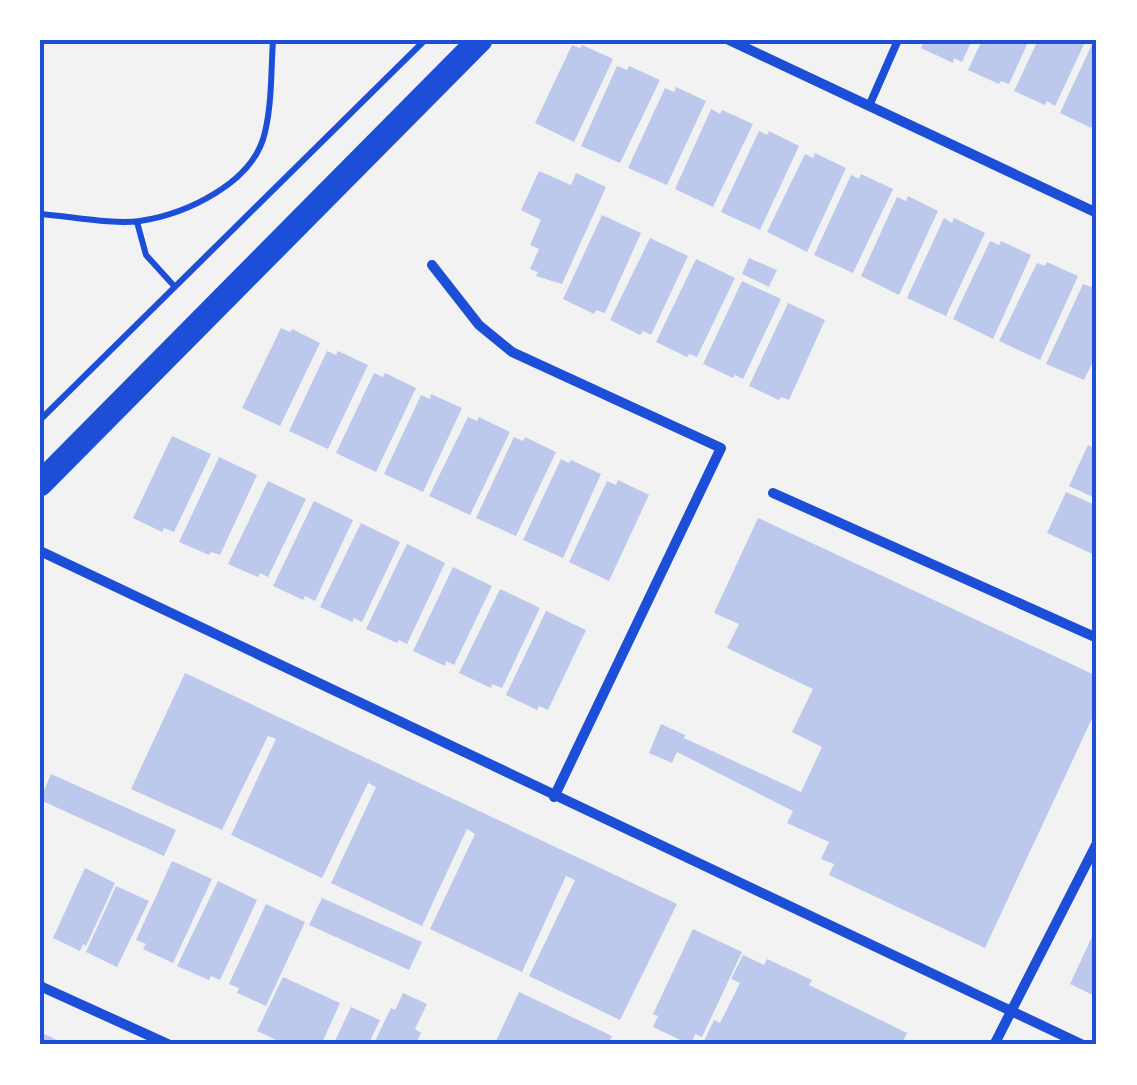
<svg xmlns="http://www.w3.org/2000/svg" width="1137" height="1085" viewBox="0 0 1137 1085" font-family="Georgia,serif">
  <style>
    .building { fill: #bdc9ec }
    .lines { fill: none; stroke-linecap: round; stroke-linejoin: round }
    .path { stroke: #1d4ed8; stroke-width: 6 }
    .service { stroke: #1d4ed8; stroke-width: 8 }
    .minor { stroke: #1d4ed8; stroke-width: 10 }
    .primary { stroke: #1d4ed8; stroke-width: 25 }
    .neatline { fill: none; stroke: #1d4ed8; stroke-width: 4 }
  </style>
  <rect width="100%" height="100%" fill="#f2f2f2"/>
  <path class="building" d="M925 40H972L962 62 954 58 953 63 921 48Z
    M982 40H1029L1009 84 1001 81 999 84 968 70Z
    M1038 40H1086L1055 106 1047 101 1045 105 1014 91Z
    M1094 40H1097V125L1093 123 1091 128 1060 113Z
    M572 45 580 48 582 45 613 59 574 142 535 123Z
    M617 66 627 70 629 66 660 80 620 163 581 146Z
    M676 87 706 101 667 185 628 168 665 88 674 92Z
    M711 109 720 114 722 110 753 124 713 207 675 189Z
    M759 131 767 135 769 131 799 146 760 230 721 212Z
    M815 153 846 168 807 252 767 232 805 154 813 158Z
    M539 171 571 185 576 173 606 187 562 284 536 276 538 272 530 269 539 249 530 245 541 220 521 210Z
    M861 174 893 189 853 273 814 255 851 175 859 179Z
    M908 196 938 211 899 295 861 276 897 197 906 201Z
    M602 215 641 233 605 313 596 310 594 314 563 299Z
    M944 218 952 223 954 218 985 233 946 316 907 298Z
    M650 238 688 256 651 335 643 331 640 335 610 320Z
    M990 241 999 245 1001 241 1031 255 993 339 953 319Z
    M749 258 777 270 769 287 742 274Z
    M696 259 735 278 697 357 689 354 687 357 656 342Z
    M1047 262 1078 276 1040 360 999 341 1037 263 1045 266Z
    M742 281 781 299 743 379 735 375 733 378 703 364Z
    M1093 283 1097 285V353L1084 380 1046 364 1083 284 1091 287Z
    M788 303 825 320 789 400 781 397 779 400 749 386Z
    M281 328 290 332 292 329 320 343 280 426 242 408Z
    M327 351 336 355 338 351 368 365 328 449 289 431Z
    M374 373 383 377 385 373 416 388 376 472 336 453Z
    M431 394 462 408 423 492 384 474 421 395 430 399Z
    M468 417 477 421 479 417 510 432 470 515 429 496Z
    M172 436 211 454 174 532 164 528 162 532 133 518Z
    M514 437 523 441 525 437 556 452 516 536 476 518Z
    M1088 445 1097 449V499L1069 486Z
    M219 457 257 475 220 555 211 552 209 555 179 542Z
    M561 459 569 463 571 460 601 474 563 558 523 540Z
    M618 480 649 495 609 581 569 562 607 481 616 485Z
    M268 481 306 499 268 577 260 573 258 577 228 564Z
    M1066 492 1097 506V556L1047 533Z
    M314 501 353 520 315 601 305 596 303 600 273 586Z
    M758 518 1097 676V708L985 948 829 875 834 864 821 859 829 842 787 823 793 811 677 752 672 763 649 753 661 724 685 735 684 738 801 792 822 747 792 732 813 689 727 648 739 624 714 613Z
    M361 523 400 542 362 622 354 618 352 622 320 607Z
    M407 544 445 563 407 644 399 640 397 643 366 629Z
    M453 567 492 586 454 665 446 661 445 666 413 651Z
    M500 589 540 608 502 688 492 684 491 688 459 673Z
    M546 611 586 630 548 710 539 706 537 710 506 695Z
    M185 673 677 904 620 1020 529 976 575 880 566 876 522 972 430 929 475 834 467 829 422 926 331 883 376 787 368 783 322 878 231 835 276 739 268 736 222 830 131 789Z
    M51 774 176 830 164 856 40 800Z
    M172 861 212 879 173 963 143 949 146 944 136 940Z
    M85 868 115 883 86 946 83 944 80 951 53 938Z
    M218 881 257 900 220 980 211 976 209 980 177 966Z
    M116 886 149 901 117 967 86 952Z
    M322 898 422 942 409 970 309 925Z
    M266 904 305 922 266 1006 237 993 239 988 229 984Z
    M1097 926V997L1070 984Z
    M693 929 742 952 702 1037 695 1034 691 1045 653 1027 658 1016 653 1014Z
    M743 955 764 965 767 959 812 980 809 985 907 1033 901 1045H702L714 1020 720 1023 740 983 731 979Z
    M283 977 340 1003 321 1045H287L257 1031Z
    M519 992 612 1036 608 1045H494Z
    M403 993 427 1004 415 1029 421 1033 415 1045H373L391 1008 395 1010Z
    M351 1007 380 1020 368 1045H333Z
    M40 1032 68 1045H40Z"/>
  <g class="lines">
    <path class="path" d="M40 214C68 216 114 225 140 221 186 214 254 183 265 132 272 103 271 70 273 40
      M137 222 146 255 175 287
      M40 420 425 40"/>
    <path class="service" d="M869 106 898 40"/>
    <path class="minor" d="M729 40 1097 213
      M432 265 479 325 512 352 721 448 554 797
      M773 493 1097 638
      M40 551 1083 1045
      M40 986 170 1045
      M994 1045 1097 843"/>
    <path class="primary" d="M40 484 480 40"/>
  </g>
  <rect width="1137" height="1085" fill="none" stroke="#ffffff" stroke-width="85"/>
  <rect x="42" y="42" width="1052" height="1000" class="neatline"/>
</svg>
